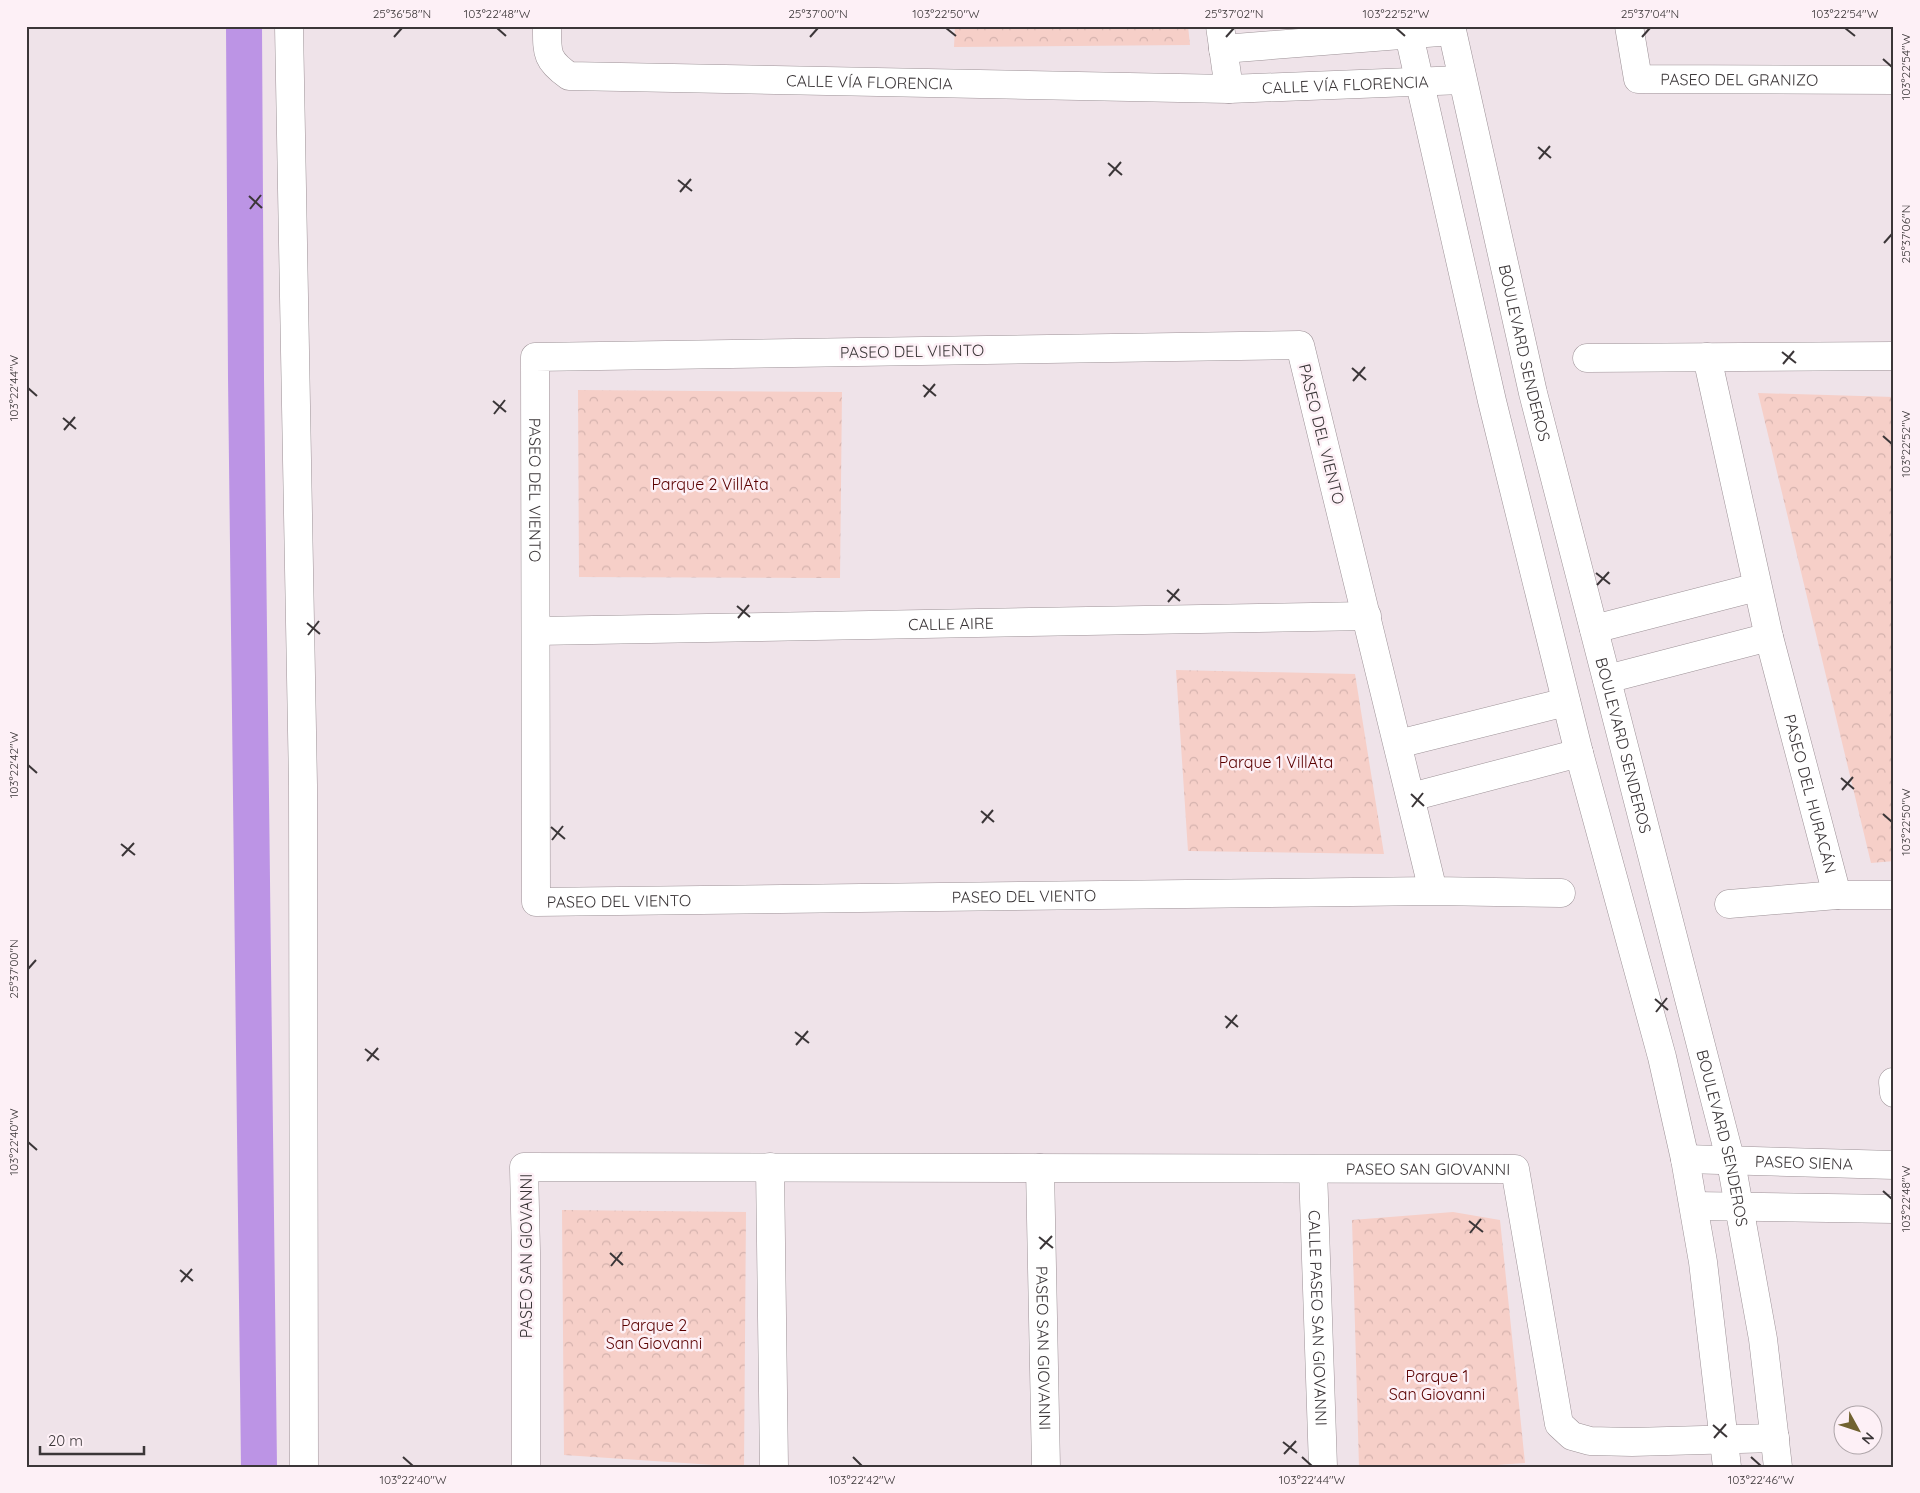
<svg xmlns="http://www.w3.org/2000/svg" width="1920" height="1493" viewBox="0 0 1920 1493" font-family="Quicksand,sans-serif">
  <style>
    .forest { fill: url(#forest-crowns) }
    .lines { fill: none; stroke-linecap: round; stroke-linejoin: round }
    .canal { stroke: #bc94e5; stroke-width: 36 }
    .street-casing { stroke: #9d9297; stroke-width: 29 }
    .secondary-casing { stroke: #9d9297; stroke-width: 29 }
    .street { stroke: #fff; stroke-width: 28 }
    .secondary { stroke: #fff; stroke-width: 28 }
    .ticks { fill: none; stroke: #3b3638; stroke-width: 2 }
    .labels { text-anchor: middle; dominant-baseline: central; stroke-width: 5; stroke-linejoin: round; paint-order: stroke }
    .street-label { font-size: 16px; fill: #3b3638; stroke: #fdf0f6 }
    .park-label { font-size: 16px; fill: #5a0000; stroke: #fdf0f6 }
    .neatline { fill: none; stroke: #3b3638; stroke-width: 2 }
    .ticks-label { font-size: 12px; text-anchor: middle; fill: #3b3638 }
  </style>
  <defs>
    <pattern id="forest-crowns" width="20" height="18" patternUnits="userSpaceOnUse" patternTransform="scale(1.25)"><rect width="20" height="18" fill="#f6cfc8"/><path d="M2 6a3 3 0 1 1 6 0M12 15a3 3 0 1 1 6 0" fill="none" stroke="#d4b2ad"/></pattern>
  </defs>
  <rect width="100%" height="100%" fill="#efe3e9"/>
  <path class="forest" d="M955 26H1188L1190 45 954 47Z
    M578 390 842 392 840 578 579 577Z
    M1758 393 1894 397V861L1871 863Z
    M1176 670 1355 674 1384 854 1188 851Z
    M562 1210 746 1212 744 1467 564 1455Z
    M1453 1212 1500 1220 1525 1463 1468 1467H1359L1352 1220Z"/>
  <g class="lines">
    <path class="canal" d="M244 26 246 378 259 1467"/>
    <g class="street-casing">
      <g id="street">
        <path d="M289 26 303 785 304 1467"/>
        <path id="s1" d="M547 26C547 53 546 60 569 76L1229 89 1462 80"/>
        <path d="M1220 26 1229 89"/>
        <path id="s2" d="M1629 26 1638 79 1894 80"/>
        <path d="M1223 49 1452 31"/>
        <path id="s3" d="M1707 357 1769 637 1837 895"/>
        <path d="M1587 358 1894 356"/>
        <path d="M1594 629 1757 587"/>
        <path id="s4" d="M536 631 1367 616"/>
        <path d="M1607 679 1769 637"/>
        <path d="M1398 744 1566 702"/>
        <path d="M1411 797 1579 753"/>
        <path id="s5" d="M1433 891 1300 345 535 357 536 902 1433 891 1561 893"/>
        <path d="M1729 904 1837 895H1894"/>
        <path d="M1893 1082 1894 1093"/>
        <path id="s6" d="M1685 1159 1894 1165"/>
        <path d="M770 1167 774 1467"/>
        <path id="s7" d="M1040 1168 1046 1467"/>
        <path id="s8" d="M1313 1169 1323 1467"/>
        <path d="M1694 1206 1894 1209"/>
        <path id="s9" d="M526 1467V1252L524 1167 1515 1169 1559 1424 1572 1436 1590 1441 1632 1442 1775 1438"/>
      </g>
    </g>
    <g class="secondary-casing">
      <g id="secondary">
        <path d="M1407 26 1492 401 1579 753 1662 1057 1685 1159 1703 1262 1727 1467"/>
        <path id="s10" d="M1451 26 1533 393 1731 1162 1763 1339 1778 1467"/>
      </g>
    </g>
    <use href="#street" class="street"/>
    <use href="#secondary" class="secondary"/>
  </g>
  <path class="ticks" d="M497 28 506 36M946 28 956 36M1396 28 1405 36M1845 28 1855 36M394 37 402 28M810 37 818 28M1226 37 1234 28M1642 37 1650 28M1883 59 1892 67M1538 147 1551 158M1539 159 1550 146M1108 163 1122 175M1109 176 1121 162M678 180 692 191M680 192 691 179M249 196 262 208M250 209 261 195M1884 243 1892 234M1782 352 1796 363M1783 364 1794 351M1352 368 1366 380M1353 381 1365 367M923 385 936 396M28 388 37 396M924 397 935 384M493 401 506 412M494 414 505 400M63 418 76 429M64 430 75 417M1883 436 1892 444M1596 573 1610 584M1597 585 1609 572M1167 590 1180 601M1168 602 1179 589M737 606 750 617M738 618 749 605M307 623 320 634M308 635 319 621M28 765 37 773M1841 778 1854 789M1842 790 1853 777M1411 794 1424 806M1412 807 1423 793M981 811 994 822M1883 814 1892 822M982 823 993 810M551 827 565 839M552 840 563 826M121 844 135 855M122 856 134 843M28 969 36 960M1655 999 1668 1010M1656 1012 1667 998M1225 1016 1238 1027M1226 1028 1237 1015M795 1032 809 1043M796 1045 808 1031M365 1049 379 1060M367 1061 378 1048M28 1142 37 1150M1883 1191 1892 1199M1469 1221 1483 1232M1470 1233 1481 1219M1039 1237 1053 1248M1040 1249 1052 1236M610 1253 623 1265M611 1266 622 1252M180 1270 193 1281M181 1282 192 1269M1713 1425 1727 1437M1714 1438 1726 1424M1283 1442 1297 1453M1284 1454 1296 1441M403 1457 413 1466M853 1457 862 1466M1302 1457 1312 1466M1751 1457 1761 1466"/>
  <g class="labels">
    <g class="street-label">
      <text stroke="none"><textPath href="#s2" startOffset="155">PASEO DEL GRANIZO</textPath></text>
      <text stroke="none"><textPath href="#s1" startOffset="359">CALLE VÍA FLORENCIA</textPath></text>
      <text stroke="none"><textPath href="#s1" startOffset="835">CALLE VÍA FLORENCIA</textPath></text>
      <text transform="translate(912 351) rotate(-1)">PASEO DEL VIENTO</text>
      <text stroke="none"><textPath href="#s10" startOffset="335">BOULEVARD SENDEROS</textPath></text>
      <text transform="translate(1322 434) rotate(76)">PASEO DEL VIENTO</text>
      <text stroke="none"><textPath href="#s5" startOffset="1460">PASEO DEL VIENTO</textPath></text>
      <text stroke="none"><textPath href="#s4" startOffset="415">CALLE AIRE</textPath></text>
      <text stroke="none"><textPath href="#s10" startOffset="740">BOULEVARD SENDEROS</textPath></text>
      <text stroke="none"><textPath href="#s3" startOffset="449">PASEO DEL HURACÁN</textPath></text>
      <text stroke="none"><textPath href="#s5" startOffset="2360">PASEO DEL VIENTO</textPath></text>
      <text stroke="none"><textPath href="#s5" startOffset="1955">PASEO DEL VIENTO</textPath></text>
      <text stroke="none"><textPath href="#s10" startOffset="1145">BOULEVARD SENDEROS</textPath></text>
      <text stroke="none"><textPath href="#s6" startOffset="119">PASEO SIENA</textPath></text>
      <text stroke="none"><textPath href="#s9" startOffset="1204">PASEO SAN GIOVANNI</textPath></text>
      <text transform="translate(526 1256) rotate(-90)">PASEO SAN GIOVANNI</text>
      <text stroke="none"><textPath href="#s8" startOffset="149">CALLE PASEO SAN GIOVANNI</textPath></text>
      <text stroke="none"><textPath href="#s7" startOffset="180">PASEO SAN GIOVANNI</textPath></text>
    </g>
    <g class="park-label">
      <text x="710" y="484">Parque 2 VillAta</text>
      <text x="1276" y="762">Parque 1 VillAta</text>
      <text x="654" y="1325">Parque 2<tspan x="654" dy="18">San Giovanni</tspan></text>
      <text x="1437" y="1376">Parque 1<tspan x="1437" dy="18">San Giovanni</tspan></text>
    </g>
  </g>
  <rect width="1920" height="1493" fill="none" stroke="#fdf0f6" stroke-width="55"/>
  <g transform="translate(1858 1430) rotate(130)"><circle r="24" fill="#fdf0f6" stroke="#afa6aa"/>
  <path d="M0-4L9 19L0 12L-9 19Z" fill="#716230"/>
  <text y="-8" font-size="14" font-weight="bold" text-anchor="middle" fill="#3b3638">N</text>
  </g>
  <path d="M40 1446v8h104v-8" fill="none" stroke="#3b3638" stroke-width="2.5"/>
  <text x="48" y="1446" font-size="15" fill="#3b3638" stroke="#fdf0f6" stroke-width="4" paint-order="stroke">20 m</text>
  <rect x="28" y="28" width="1864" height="1438" class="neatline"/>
  <g class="ticks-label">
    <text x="402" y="18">25°36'58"N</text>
    <text x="497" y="18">103°22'48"W</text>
    <text x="818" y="18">25°37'00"N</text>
    <text x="946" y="18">103°22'50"W</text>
    <text x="1234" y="18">25°37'02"N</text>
    <text x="1396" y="18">103°22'52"W</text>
    <text x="1650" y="18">25°37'04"N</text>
    <text x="1845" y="18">103°22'54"W</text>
    <text transform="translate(1906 67) rotate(-90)" y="4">103°22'54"W</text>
    <text transform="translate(1906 234) rotate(-90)" y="4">25°37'06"N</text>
    <text transform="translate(14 388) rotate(-90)" y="4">103°22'44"W</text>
    <text transform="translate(1906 444) rotate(-90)" y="4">103°22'52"W</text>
    <text transform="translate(14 765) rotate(-90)" y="4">103°22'42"W</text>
    <text transform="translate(1906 822) rotate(-90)" y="4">103°22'50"W</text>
    <text transform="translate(14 969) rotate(-90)" y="4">25°37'00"N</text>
    <text transform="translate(14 1142) rotate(-90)" y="4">103°22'40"W</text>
    <text transform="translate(1906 1199) rotate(-90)" y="4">103°22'48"W</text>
    <text x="413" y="1484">103°22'40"W</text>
    <text x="862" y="1484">103°22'42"W</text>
    <text x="1312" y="1484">103°22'44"W</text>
    <text x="1761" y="1484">103°22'46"W</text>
  </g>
</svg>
